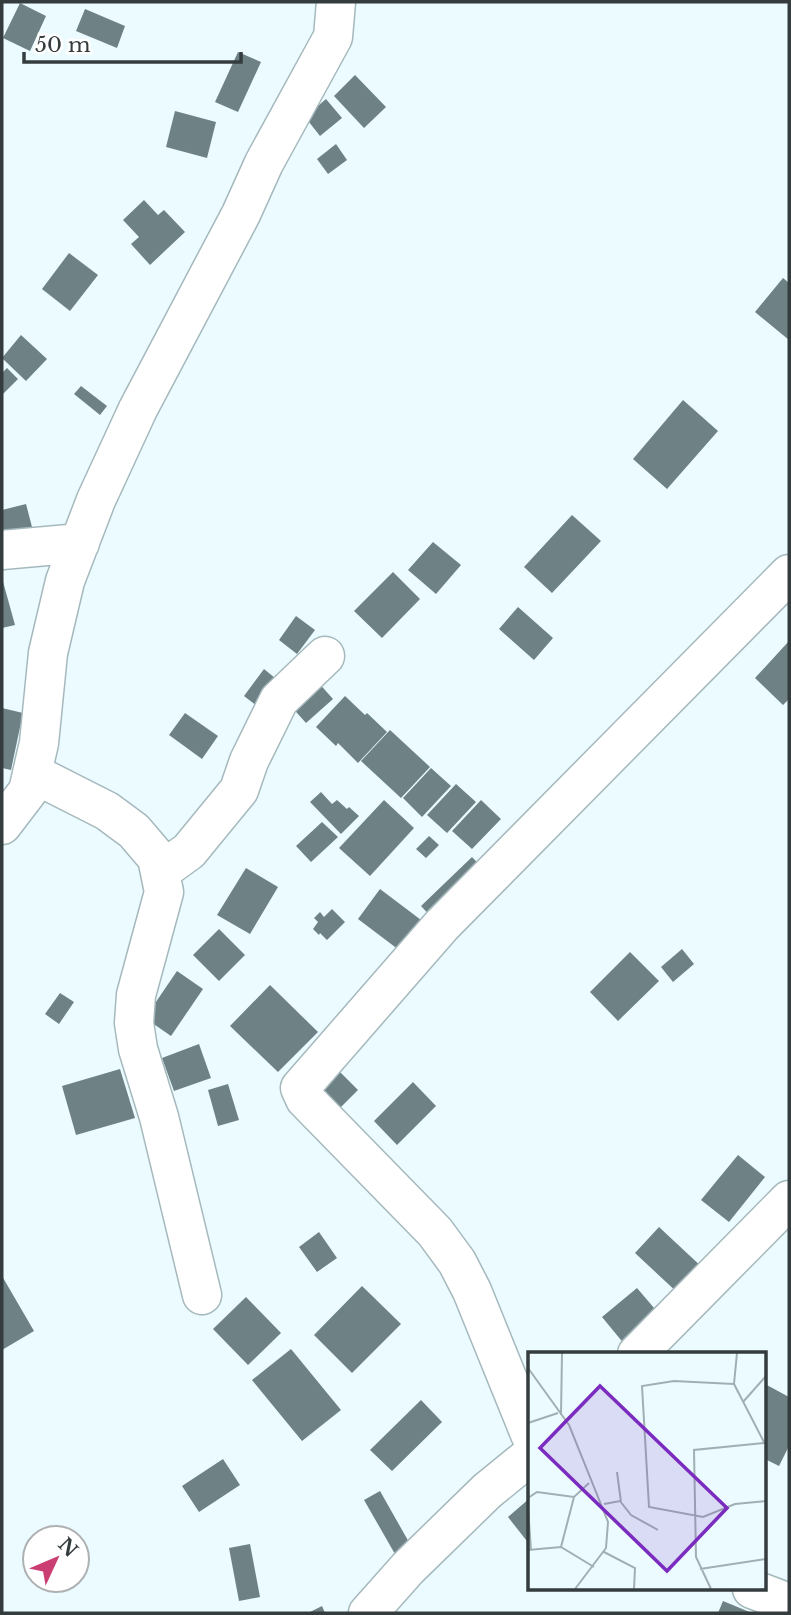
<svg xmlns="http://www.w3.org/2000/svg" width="791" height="1615" viewBox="0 0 791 1615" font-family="'Libre Baskerville',serif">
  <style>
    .building { fill: #6e8184 }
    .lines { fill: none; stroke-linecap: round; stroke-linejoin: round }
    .minor-casing { stroke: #a5b9bd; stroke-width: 41 }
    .minor { stroke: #fff; stroke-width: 38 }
    .inset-road { fill: none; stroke: #a2afb2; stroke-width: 2 }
    .view { fill: #7b2cbf; fill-opacity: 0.15; stroke: #7b2cbf; stroke-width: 3.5 }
    .inset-edge { fill: none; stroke: #343c3e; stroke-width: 3.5 }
  </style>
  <rect width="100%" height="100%" fill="#ebfbff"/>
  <path class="building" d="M20 3 46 16 30 51 3 38Z
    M85 9 125 26 117 48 76 31Z
    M238 52 261 62 238 112 215 102Z
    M355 75 386 107 364 128 334 96Z
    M326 99 342 118 320 136 305 117Z
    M175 111 216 122 207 158 166 147Z
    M336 144 347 160 328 174 317 159Z
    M144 200 158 215 164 210 185 232 150 265 131 244 139 237 123 220Z
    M69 253 98 275 70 311 42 289Z
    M783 278 789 283V340L755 312Z
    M21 335 47 359 26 381 2 358Z
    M7 368 18 379 2 395V370L3 372Z
    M81 386 107 406 100 415 74 394Z
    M683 400 718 431 667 489 633 459Z
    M26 504 32 527 2 535V510Z
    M572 515 601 541 552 593 524 567Z
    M433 542 461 565 436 594 408 570Z
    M393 572 420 599 382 638 354 611Z
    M2 578 15 625 2 628Z
    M518 607 553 638 534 660 499 629Z
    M296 616 315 630 297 654 279 640Z
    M789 641V699L783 705 755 678Z
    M264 669 281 683 261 709 244 696Z
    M316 680 333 699 306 723 289 704Z
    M345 696 365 715 367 713 387 732 358 763 338 743 336 746 316 727Z
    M2 708 23 713 11 770 2 768Z
    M185 713 218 736 202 759 169 735Z
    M390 730 430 767 401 798 361 761Z
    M431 768 451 786 422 817 403 798Z
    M456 784 476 802 447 833 427 815Z
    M321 792 332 804 337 800 347 809 349 807 359 816 341 834 310 802Z
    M384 800 414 828 370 876 339 848Z
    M481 800 501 819 472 849 452 831Z
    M322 822 338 837 311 862 296 846Z
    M429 836 439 845 426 858 416 849Z
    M472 857 486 872 434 920 421 906Z
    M246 868 278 887 250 934 217 915Z
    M380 889 425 923 403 953 358 919Z
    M332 909 345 922 327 940 320 933 319 935 313 929 318 922 314 918 320 912 324 917Z
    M219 929 245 955 219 981 193 955Z
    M682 949 694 964 673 982 661 967Z
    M630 952 659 981 618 1021 590 992Z
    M177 971 203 989 171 1036 145 1018Z
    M270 985 318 1032 278 1072 230 1026Z
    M60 993 74 1002 59 1024 45 1014Z
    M199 1044 211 1078 174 1091 162 1058Z
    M120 1069 135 1118 76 1135 62 1086Z
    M337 1069 358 1090 336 1112 315 1090Z
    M413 1082 436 1106 397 1145 374 1121Z
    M228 1084 239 1120 218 1126 208 1090Z
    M738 1155 765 1177 729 1222 701 1200Z
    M659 1227 704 1269 680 1295 635 1253Z
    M319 1232 337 1258 317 1272 299 1247Z
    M2 1276 34 1331 2 1350Z
    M362 1286 401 1324 352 1373 314 1335Z
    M637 1288 666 1322 630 1351 602 1317Z
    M246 1297 281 1333 248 1365 213 1329Z
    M291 1349 341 1410 302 1441 252 1380Z
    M765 1384 789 1397V1446L779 1466 765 1459Z
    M421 1400 442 1422 392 1471 370 1450Z
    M223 1459 240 1485 199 1512 182 1486Z
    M380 1491 410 1544 395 1554 364 1500Z
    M530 1498V1545L508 1517Z
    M250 1544 260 1597 239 1601 229 1548Z
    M723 1601 752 1613H718Z
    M322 1606 325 1613H308Z"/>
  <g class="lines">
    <g class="minor-casing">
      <path id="minor" d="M2 550 80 543
        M32 773 107 811 134 831 157 858 164 892 136 995 134 1023 138 1049 159 1117 202 1295
        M2 825 28 791 39 743 48 653 65 581 96 500 138 409 241 214 264 163 333 37 336 2
        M160 872 189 851 239 790 249 761 279 700 325 656
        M637 1354 789 1200
        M530 1434 472 1291 457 1262 435 1232 305 1099 300 1088 442 925 789 574
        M752 1589 789 1603
        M368 1613 408 1568 487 1491 530 1456"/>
    </g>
    <use href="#minor" class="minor"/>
  </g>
  <g transform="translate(528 1352)">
    <rect width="238" height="238" fill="#ebfbff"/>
    <path class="inset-road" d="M209 1 206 32 237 92M0 16 41 73 80 170 78 196 47 237M206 32 146 29 114 34 121 155 175 165 207 152 238 149M215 50 238 24M33 63 34 1M0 71 30 61M89 120 93 150M0 146 9 140 46 145 61 131M76 152 92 149 103 163 130 178M0 156 3 198M33 195 46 145M0 198 33 195 66 215M76 200 107 216 106 237M172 217 238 207M183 237 168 205 166 98 237 91"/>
    <path class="view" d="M72 34 199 156 139 219 12 96Z"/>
    <rect width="238" height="238" class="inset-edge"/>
  </g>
  <rect width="791" height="1615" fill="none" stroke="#343c3e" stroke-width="7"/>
  <g transform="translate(56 1559) rotate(46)"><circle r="33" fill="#ffffff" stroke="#aeb1b2" stroke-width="2"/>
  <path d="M0-5L12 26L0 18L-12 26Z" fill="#ca3e73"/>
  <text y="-10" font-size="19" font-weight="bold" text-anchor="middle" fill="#343c3e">N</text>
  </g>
  <path d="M24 52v10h217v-10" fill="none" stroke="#343c3e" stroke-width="3.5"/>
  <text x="35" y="52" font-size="21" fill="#343c3e" stroke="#ffffff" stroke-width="5" paint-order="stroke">50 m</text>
</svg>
